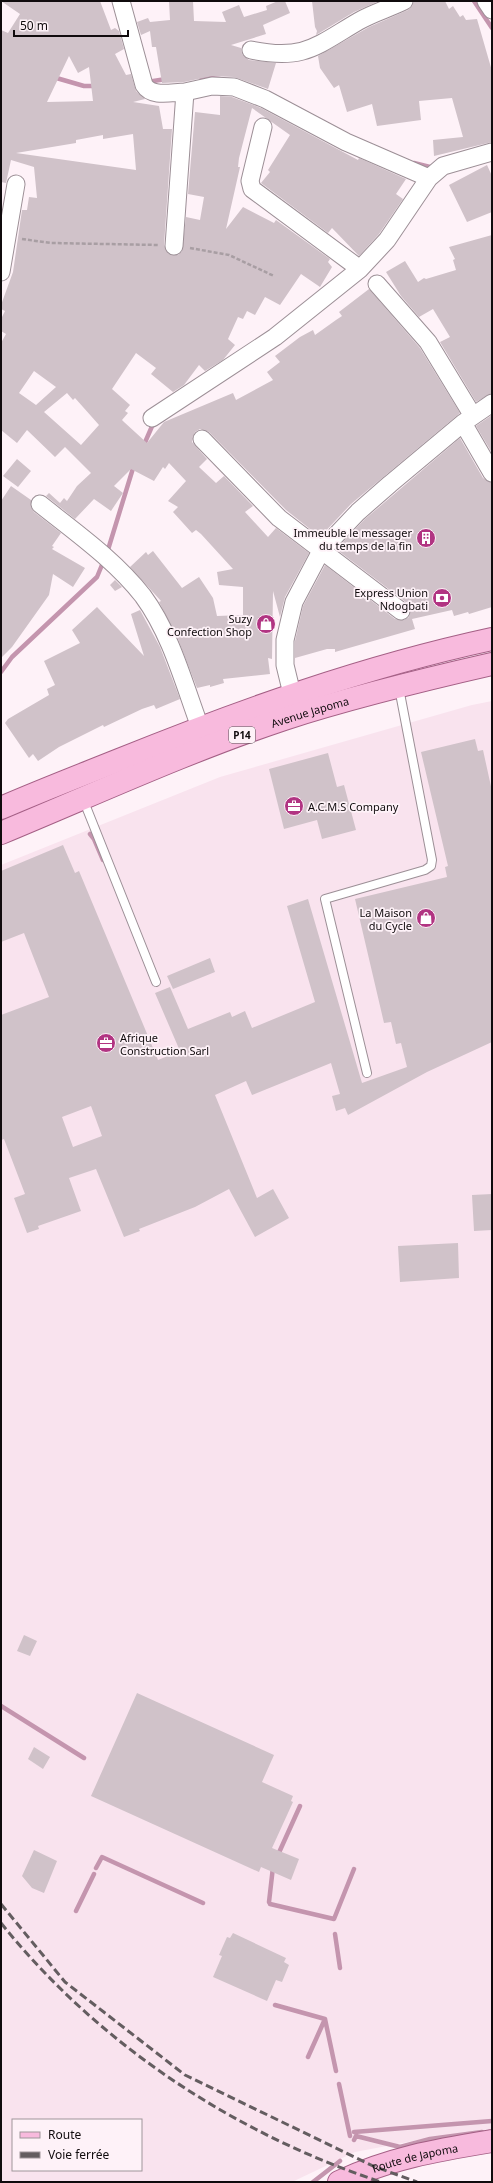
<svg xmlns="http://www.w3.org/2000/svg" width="493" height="2183" viewBox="0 0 493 2183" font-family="'Noto Sans',sans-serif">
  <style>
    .built { fill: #f9e3ee; fill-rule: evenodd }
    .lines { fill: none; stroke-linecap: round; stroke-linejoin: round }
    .stream { stroke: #c495ae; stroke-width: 4.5 }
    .building { fill: #d0c2c9; fill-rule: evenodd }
    .lane-casing { stroke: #9c8f96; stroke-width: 10 }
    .street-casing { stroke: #9c8f96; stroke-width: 19 }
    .primary-casing { stroke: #a45f85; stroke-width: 24 }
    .path { stroke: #a89ea3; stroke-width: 2.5; stroke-dasharray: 4 2; stroke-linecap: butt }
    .lane { stroke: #fff; stroke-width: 8 }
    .street { stroke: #fff; stroke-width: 17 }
    .primary { stroke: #f8badd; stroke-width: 22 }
    .rail { stroke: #645d60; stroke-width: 3; stroke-dasharray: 8 4; stroke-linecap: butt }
    .labels { text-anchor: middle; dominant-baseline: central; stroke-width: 3.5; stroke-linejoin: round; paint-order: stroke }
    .shield { fill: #fef2f8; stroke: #575054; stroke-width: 1 }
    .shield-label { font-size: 10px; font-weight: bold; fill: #100b0d }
    .poi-label { font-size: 11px; fill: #100b0d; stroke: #fef2f8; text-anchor: end }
    .street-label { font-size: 11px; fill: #100b0d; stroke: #fef2f8 }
  </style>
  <rect width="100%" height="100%" fill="#fef2f8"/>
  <path class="built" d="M492 701V2133L429 2138 355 2152 292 2182H1V865L220 777 472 705ZM13 2120H141V2170H13Z"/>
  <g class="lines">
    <path class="stream" d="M474 1 492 28
      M53 77 84 86H96
      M201 77 220 79
      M147 82 166 79
      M414 163 434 168
      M143 447 153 424 156 422
      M107 553 134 465
      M1 672 12 657 97 577 104 560
      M90 834 94 839 103 860
      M1 1706 84 1758
      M277 1857 300 1806
      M96 1868 102 1857 203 1903
      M269 1902 273 1867
      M270 1904 334 1919 354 1869
      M76 1911 94 1874
      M335 1934 340 1968
      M275 2005 325 2019
      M325 2019 336 2071
      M308 2057 325 2019
      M339 2084 350 2136
      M354 2132 492 2121
      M354 2140 356 2136 400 2147 430 2139 482 2132
      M313 2182 340 2161"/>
  </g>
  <path class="building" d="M1 1H100L111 30 115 28 119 31 124 49 115 54 126 75 131 74 136 91 145 99 133 102 159 106 163 129H172L164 245 169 254 178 255 182 251 186 217 200 220 204 197 188 194 195 112 220 115V96L232 97 261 108 358 160 359 158 406 179 396 194 403 199 379 234 359 256 332 228 328 233 261 183 270 172 268 170 290 135 252 108 239 158 238 167H240L226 229 243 207 274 223 276 220 330 259 328 262 332 267 320 287 301 274 280 305 265 297 255 315 247 311 243 319 238 317 228 339 235 345 223 360 205 371 199 365 184 385 173 392 151 374 156 368 136 353 112 389 130 405 125 411 128 413 122 420 124 422 147 443 164 422 233 393 236 400 273 380 267 372 280 362 275 356 300 337 313 330 315 335 336 320 342 316 339 312 369 289 420 348 460 413 351 504 320 537 286 510 209 432 200 429 195 432 192 442 207 459 199 467 216 483 224 476 253 506 245 512 268 537 276 528 309 553 285 597 280 617 273 591 272 659 268 658 270 674 223 679 224 683 210 687V685L197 688 178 639 159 602 161 601 130 567 146 552 148 555 153 551 182 588 199 577 213 598 217 616 243 615V587L219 585 217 572 233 569 201 534 196 530 192 533 173 512 178 507 168 501 186 481 169 463 165 469 163 467 154 481 131 469 114 486 123 493 111 511 94 499 75 519 46 496 49 493 60 503 64 498 67 501 77 486 91 473 65 447 55 457 27 430 17 443 1 430V343L6 334 1 331V319L5 311 1 309V305L13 272 22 210H27L29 197 37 198 34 167 11 160 6 183 1 182V30L8 33 20 14ZM69 56 78 73 89 67 93 101 47 102ZM133 134 136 170 16 153 76 143V140L103 135V139ZM34 371 56 387 36 405 19 393ZM67 393 73 400 75 398 99 425 81 445 44 412Z
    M169 1H193L194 21 226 22 222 12 239 5 244 17 267 10 266 6 278 1H285L290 13 263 25 266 34 231 45 241 48 242 54 249 60 276 63 268 89 234 77 212 76 184 82 162 83 156 47H152L150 31 141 35 137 22 148 18 150 22 170 20Z
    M312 1H379L354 12 316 35 317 31 315 27Z
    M414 1H445L449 9 453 6 460 17 463 15 466 20 477 19 492 71V142L434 156 433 140 463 137 452 98 419 101 421 120 377 126 372 104 347 112 339 85 334 88 320 68 318 56 369 27 408 10 412 6Z
    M487 165 492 176V212L467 222 449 185Z
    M492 235V393L476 402 440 342 450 337 433 309 419 317 401 296 386 272 405 261 418 282 424 278 426 279 456 270 453 260 455 259 449 247Z
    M492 415V453L476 426Z
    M460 438 483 478 492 483V607L469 614 468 612 454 616 452 610 412 619 415 629 335 652V649H327L295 658V641L303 606 325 565 395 619 404 620 409 617 410 608 407 603 336 549 365 519Z
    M17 459 31 471 18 487 3 476Z
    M11 486 31 500V507L34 512 61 533 52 546 54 547 52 549 85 568 73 587 53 574 49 595 12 647 1 658V501Z
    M115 580 122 587 115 591 110 585Z
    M97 607 144 656 131 614 140 610 160 647 180 699 156 709 154 705 142 709 104 727 103 725 59 747 38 761 33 754 29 758 5 723 8 719 49 695 47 689 55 685 44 661 80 643 72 630Z
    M475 739 478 751 483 750 492 791V1042L427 1072 348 1115 345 1108 336 1111 332 1096 340 1094 331 1063 252 1095 246 1081 215 1095 257 1198 273 1189 289 1218 255 1237 229 1189 195 1207 139 1229 140 1231 124 1237 96 1169 69 1178 81 1211 38 1226 39 1229 27 1233 14 1198 25 1194 4 1139 1 1140V1015L49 997 24 933 1 942V871L63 845 75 873 79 871 158 1060 180 1051 155 993 170 987 188 1029 230 1012 232 1017 245 1011 252 1028 315 1002 287 906 308 899 362 1083 407 1067 401 1043 396 1044 391 1022 384 1023 355 899 447 877 445 867 448 866 421 752ZM91 1106 102 1136 73 1147 62 1117Z
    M328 753 337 787 344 785 356 830 322 839 317 820 284 829 269 769Z
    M210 958 215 972 173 989 167 976Z
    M492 1194V1230L474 1231 472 1195Z
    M458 1243 459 1278 400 1282 398 1246Z
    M24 1635 37 1641 30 1656 17 1651Z
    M137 1693 274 1755 262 1782 293 1796 291 1801 293 1802 272 1848 299 1859 291 1880 261 1867 259 1872 91 1796Z
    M34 1747 50 1757 43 1769 28 1759Z
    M34 1850 57 1861 44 1893 32 1888 22 1876Z
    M233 1933 286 1958 284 1962 289 1965 282 1982 276 1980 267 2001 213 1977 222 1956 219 1955 227 1937 230 1938Z"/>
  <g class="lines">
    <g class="lane-casing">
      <path id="lane" d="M83 799 156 982
        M367 1073 325 899 425 870 431 866 432 860 399 688"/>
    </g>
    <g class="street-casing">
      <path id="street" d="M121 1 144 85C152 98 172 92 185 92L174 246
        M486 1 492 10
        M251 50C304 61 316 46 359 21 373 13 390 8 404 1
        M185 92 212 86 234 87 265 99 346 142 429 178
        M263 127 250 181 252 189 360 269
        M1 272 16 184
        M377 284 428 342 473 416
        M152 418 275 337 360 269 387 240 429 178 443 166 492 152
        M463 423 492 473
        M202 439 279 518 401 611
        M40 504C75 532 115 560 143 596 171 634 184 684 200 727
        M292 694 285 665V640L294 602 321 551 358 512 390 484 463 423 492 403"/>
    </g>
    <g class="primary-casing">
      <g id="primary">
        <path d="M1 808C40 791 79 776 119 760 240 711 363 667 492 639"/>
        <path id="s1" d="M1 833C95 794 188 751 284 719 352 697 422 680 492 664"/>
        <path id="s2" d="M339 2182C389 2158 438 2150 492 2141"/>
      </g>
    </g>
    <path class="path" d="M22 239 51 243 159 245
      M190 248 229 255 274 276"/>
    <use href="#lane" class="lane"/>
    <use href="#street" class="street"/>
    <use href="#primary" class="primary"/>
    <path class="rail" d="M1 1904 65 1982 185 2075 373 2166 417 2182
      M1 1923C98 2044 233 2133 381 2182"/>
  </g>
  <defs>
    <g id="building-disc" transform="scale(1)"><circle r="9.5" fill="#b13482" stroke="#fef2f8"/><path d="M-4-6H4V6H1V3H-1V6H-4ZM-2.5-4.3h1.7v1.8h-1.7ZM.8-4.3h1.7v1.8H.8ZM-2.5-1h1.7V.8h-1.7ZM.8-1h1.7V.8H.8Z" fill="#fff"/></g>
    <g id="bank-disc" transform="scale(1)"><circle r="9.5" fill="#b13482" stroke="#fef2f8"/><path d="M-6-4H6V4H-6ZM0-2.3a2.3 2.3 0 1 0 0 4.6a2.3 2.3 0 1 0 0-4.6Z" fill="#fff"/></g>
    <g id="shop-disc" transform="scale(1)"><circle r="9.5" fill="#b13482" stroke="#fef2f8"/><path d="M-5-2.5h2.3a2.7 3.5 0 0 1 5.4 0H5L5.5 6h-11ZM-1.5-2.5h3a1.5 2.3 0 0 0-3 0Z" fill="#fff"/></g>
    <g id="office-disc" transform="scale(1)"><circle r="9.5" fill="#b13482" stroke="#fef2f8"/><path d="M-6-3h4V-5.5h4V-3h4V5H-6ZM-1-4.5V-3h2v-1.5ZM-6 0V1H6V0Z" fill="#fff"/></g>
  </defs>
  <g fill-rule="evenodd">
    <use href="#building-disc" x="426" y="538"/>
    <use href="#bank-disc" x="442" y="598"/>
    <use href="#shop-disc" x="266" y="624"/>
    <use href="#office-disc" x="294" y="806"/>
    <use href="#shop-disc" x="426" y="918"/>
    <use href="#office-disc" x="106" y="1043"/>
  </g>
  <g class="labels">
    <rect class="shield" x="229" y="727" width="26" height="16" rx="3"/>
    <g class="shield-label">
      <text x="242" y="735">P14</text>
    </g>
    <g class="poi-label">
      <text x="412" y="532">Immeuble le messager<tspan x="412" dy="13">du temps de la fin</tspan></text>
      <text x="428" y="592">Express Union<tspan x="428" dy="13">Ndogbati</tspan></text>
      <text x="252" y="618">Suzy<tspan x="252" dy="13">Confection Shop</tspan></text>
      <text x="308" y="806" text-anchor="start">A.C.M.S Company</text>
      <text x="412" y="912">La Maison<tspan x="412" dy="13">du Cycle</tspan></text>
      <text x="120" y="1037" text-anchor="start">Afrique<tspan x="120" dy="13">Construction Sarl</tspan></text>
    </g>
    <g class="street-label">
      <text stroke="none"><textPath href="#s1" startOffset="332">Avenue Japoma</textPath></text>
      <text stroke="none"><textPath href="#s2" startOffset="80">Route de Japoma</textPath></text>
    </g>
  </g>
  <rect width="493" height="2183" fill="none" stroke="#100b0d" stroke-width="4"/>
  <rect x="12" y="2119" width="130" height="52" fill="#fef2f8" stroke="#9f969a"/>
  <rect x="20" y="2132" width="20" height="6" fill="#f8badd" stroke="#9f969a"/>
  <text x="48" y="2139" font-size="12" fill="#100b0d">Route</text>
  <rect x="20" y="2152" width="20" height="6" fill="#645d60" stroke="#9f969a"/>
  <text x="48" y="2159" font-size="12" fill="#100b0d">Voie ferrée</text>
  <path d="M14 30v6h114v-6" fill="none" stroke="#100b0d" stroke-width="2"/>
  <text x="20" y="30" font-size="12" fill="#100b0d" stroke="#fef2f8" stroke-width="3" paint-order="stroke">50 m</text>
</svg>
